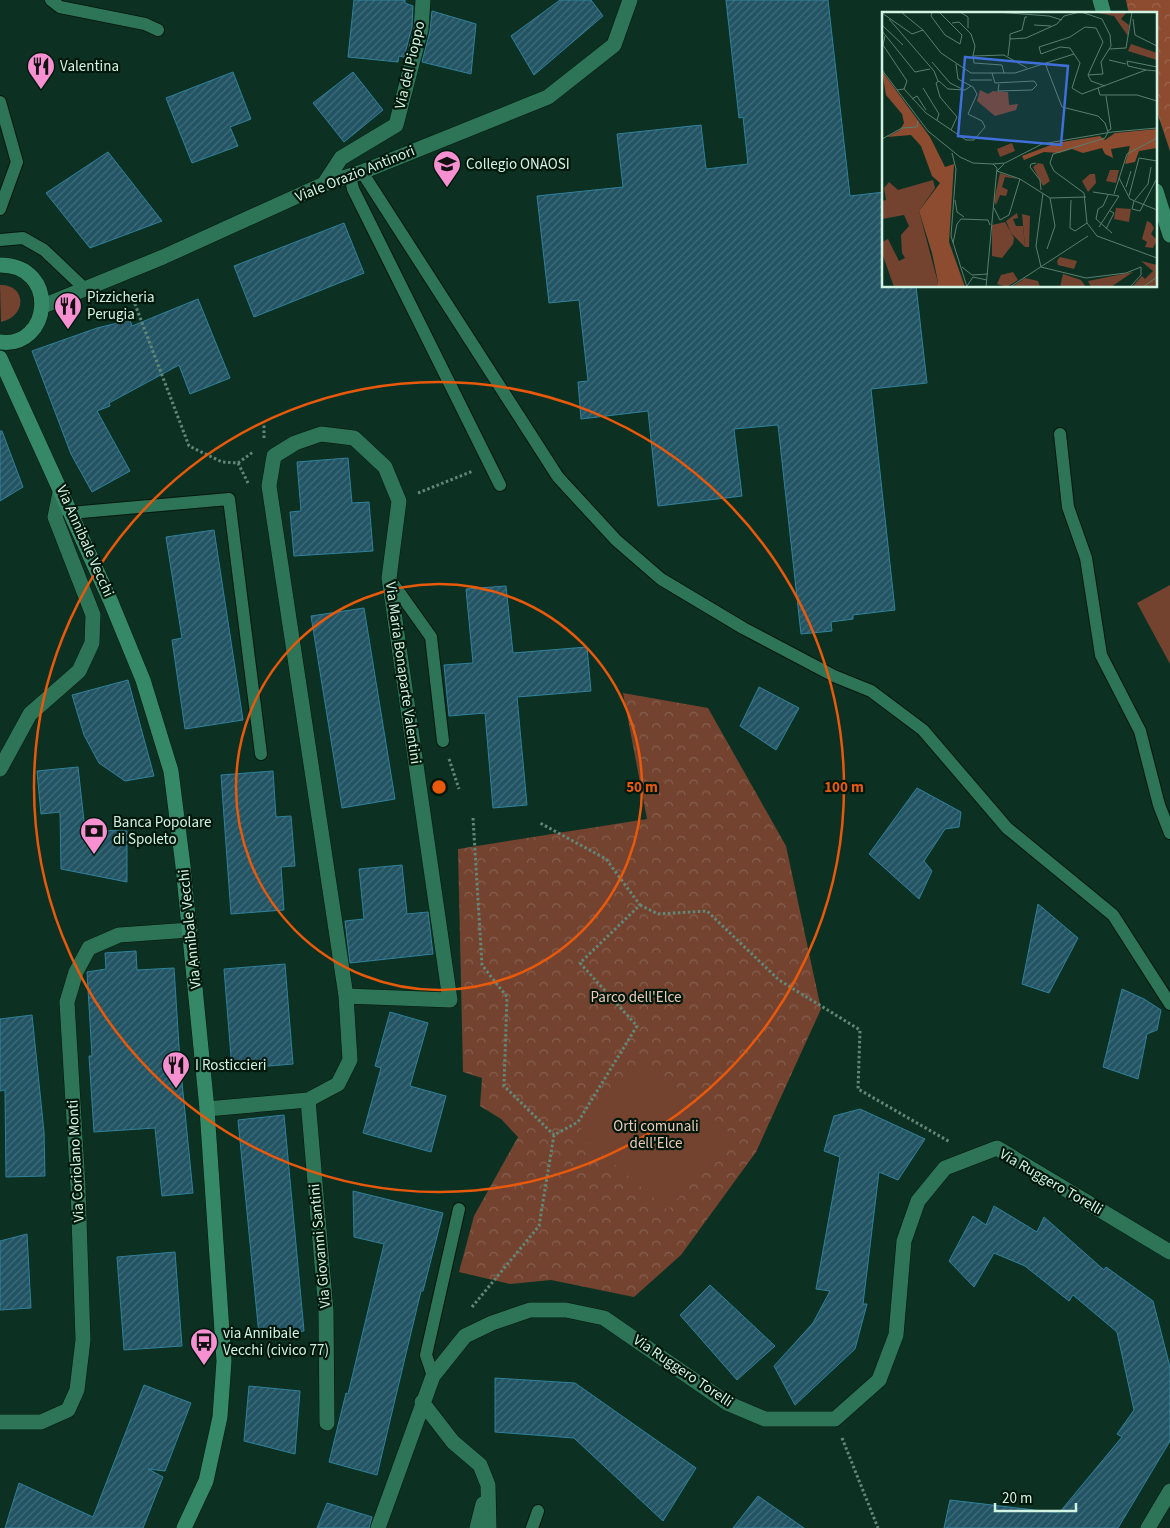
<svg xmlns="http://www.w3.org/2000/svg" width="1170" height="1528" viewBox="0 0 1170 1528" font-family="'Source Sans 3',sans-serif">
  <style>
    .forest { fill: url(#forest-crowns) }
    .park { fill: url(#park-crowns) }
    .garden { fill: #734330 }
    .building { fill: url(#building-hatch); stroke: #31819b }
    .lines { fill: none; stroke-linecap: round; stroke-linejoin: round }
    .lane-casing { stroke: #03170e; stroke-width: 14 }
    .street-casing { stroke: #03170e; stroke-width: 16 }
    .secondary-casing { stroke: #03170e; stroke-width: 16 }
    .path { stroke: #648877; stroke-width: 3; stroke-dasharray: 2.5 2.5; stroke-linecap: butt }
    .lane { stroke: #2e7456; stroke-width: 12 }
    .street { stroke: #2e7456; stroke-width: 15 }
    .secondary { stroke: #368966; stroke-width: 15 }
    .ring { fill: none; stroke: #e8590c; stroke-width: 2.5 }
    .labels { text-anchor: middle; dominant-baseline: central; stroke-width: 4.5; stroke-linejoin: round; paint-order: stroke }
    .street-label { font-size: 15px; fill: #d2f4e2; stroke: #00180c }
    .poi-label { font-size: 15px; fill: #d2f4e2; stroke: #00180c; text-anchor: start }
    .park-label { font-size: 15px; fill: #f1c8b8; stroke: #00180c }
    .inset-road { fill: none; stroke: #5b7f6f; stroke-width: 1 }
    .view { fill: #416fda; fill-opacity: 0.15; stroke: #416fda; stroke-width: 2.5 }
    .inset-edge { fill: none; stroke: #d2f4e2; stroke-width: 2.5 }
    .centre { fill: #e8590c; stroke: #00180c; stroke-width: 2.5 }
    .ring-label { font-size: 15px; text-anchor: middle; font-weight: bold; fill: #e8590c; stroke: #00180c; stroke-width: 4.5; stroke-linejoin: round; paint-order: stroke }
  </style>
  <defs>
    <pattern id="forest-crowns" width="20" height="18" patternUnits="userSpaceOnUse" patternTransform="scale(1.25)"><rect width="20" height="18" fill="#8d4b2f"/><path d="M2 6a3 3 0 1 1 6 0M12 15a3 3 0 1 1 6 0" fill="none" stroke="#9c664d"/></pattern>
    <pattern id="park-crowns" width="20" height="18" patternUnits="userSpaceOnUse" patternTransform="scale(1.25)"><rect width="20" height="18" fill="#734330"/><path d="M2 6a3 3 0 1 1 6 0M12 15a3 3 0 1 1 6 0" fill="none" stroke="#865f4e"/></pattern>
    <pattern id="building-hatch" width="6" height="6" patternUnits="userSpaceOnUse" patternTransform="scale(1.25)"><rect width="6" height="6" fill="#225464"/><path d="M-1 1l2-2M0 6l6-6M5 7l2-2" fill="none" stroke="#416d7a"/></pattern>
  </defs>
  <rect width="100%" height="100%" fill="#0c3122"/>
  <path class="forest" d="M1126 0H1170V151L1156 109V14H1129Z"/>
  <path class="park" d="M623 693 708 708 786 846 821 1009 756 1152 681 1255 634 1297 551 1280 510 1284 459 1272 474 1216 518 1137 501 1119 480 1106 482 1078 463 1072 458 849 647 819Z"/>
  <path class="garden" d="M0 285C26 284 28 316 1 322Z
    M1170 585V664L1137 603Z
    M642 1057 732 1135 668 1210 578 1133Z"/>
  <path class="building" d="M354 0H405V3L413 6 412 27 404 57 399 56 398 62 348 57Z
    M560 0H591L603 16 534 75 511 36Z
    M726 0H828L850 196 884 192V286H916L927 383 871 389 895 610 853 615V619L831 622 832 631 801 634 778 425 734 429 742 496 658 506 648 411 581 419 578 382 588 381 579 300 549 303 537 196 623 187 617 134 701 125 706 169 748 164 743 117 739 118Z
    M432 11 476 24 471 74 422 62 430 31Z
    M233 72 251 119 230 127 238 146 192 163 166 98Z
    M353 72 383 110 344 142 313 103Z
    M108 152 162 221 90 248 46 193Z
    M344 223 364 273 254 317 234 266Z
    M198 299 230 378 190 394 179 365 109 403 110 406 97 411 130 471 92 492 71 454 32 351 97 328 130 320 132 326Z
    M0 431H2L23 487 0 501Z
    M348 458 352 503 369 502 373 551 294 556 290 512 301 511 297 462Z
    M214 530 243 720 185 729 172 640 182 638 166 537Z
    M506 586 513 653 587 647 591 691 517 697 527 805 493 808 485 713 449 716 444 665 473 663 466 589Z
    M364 608 395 799 342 808 311 616Z
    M128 680 154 776 125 781 99 763 84 735 72 695Z
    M759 687 799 708 776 750 740 726Z
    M78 767 85 830 127 831V882L61 869 60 812 41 814 37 771Z
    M273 771 276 817 291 816 295 866 281 867 284 910 231 914 221 775Z
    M917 788 961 812 959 827 945 829 924 861 932 871 919 899 869 854Z
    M402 865 407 914 428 912 433 954 350 963 345 921 364 919 359 869Z
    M1038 904 1078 938 1049 993 1022 984Z
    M136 951 137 970 174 968 180 1062 193 1193 162 1196 155 1128 94 1132 89 1056H92L87 972 106 969 105 953Z
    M285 964 293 1064 232 1069 224 969Z
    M1122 989 1144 999 1161 1010 1157 1030 1147 1034 1138 1079 1103 1067Z
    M390 1012 428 1023 410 1086 446 1096 431 1152 363 1133 381 1068 375 1066Z
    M32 1015 44 1132 45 1176 6 1177 5 1090 0 1091V1019Z
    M860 1109 925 1139 898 1180 879 1172 863 1304H867L855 1349 795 1405 774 1366 813 1323 830 1291 816 1289 840 1157 824 1151 834 1116Z
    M284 1115 304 1331 259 1335 238 1120Z
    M353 1191 443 1213 423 1291H421L377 1475 329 1462 346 1393 348 1394 384 1244 354 1237Z
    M994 1206 1037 1232 1044 1217 1104 1270 1106 1267 1153 1301 1170 1367V1441L1118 1528H944L950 1500 1059 1513 1122 1437 1117 1434 1134 1410 1117 1332 1073 1295 1069 1301 1025 1266 994 1253 974 1287 949 1261 973 1216 986 1225Z
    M27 1234 31 1308 0 1310V1241Z
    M175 1252 182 1346 124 1350 117 1257Z
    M710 1285 775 1346 737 1380 680 1315Z
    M495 1378 575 1383 696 1468 663 1521 574 1438 495 1432Z
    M144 1385 191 1403 165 1471 148 1469 163 1477 143 1528H5L19 1483 93 1517Z
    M249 1386 300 1391 295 1454 244 1441Z
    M758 1496 804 1528H733Z
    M327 1503 372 1517 369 1528H317Z"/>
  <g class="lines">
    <g class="lane-casing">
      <path id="lane" d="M51 0 60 7 145 24 158 30
        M0 102 17 162 0 209
        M362 172 558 477 616 540 661 579 743 628 834 676 871 691 923 730 1007 828 1113 915 1170 1004
        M350 175 353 189 500 485
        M0 240 23 238 44 250 84 288
        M1060 434 1068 507 1086 558 1101 655 1140 731 1159 805 1170 833
        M70 513 229 499 261 754
        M389 578 431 637 443 741
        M433 1376 426 1355 459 1209
        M532 1528 538 1511"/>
    </g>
    <g class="street-casing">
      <path id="street" d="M324 184 341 158 396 125 421 29 423 0
        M43 306 163 257 324 184 362 172 548 97 614 45 630 0
        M0 769 30 714 79 671 92 643 93 615 55 517 61 488
        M308 1100 326 1311 327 1423
        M207 1109 308 1100 338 1084 350 1060 346 996 269 486 274 456 295 443 321 434 354 438 385 467 399 501 389 578 450 1000 346 996
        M422 1402 453 1442 480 1465 488 1485 489 1528
        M0 1422H41L68 1410 77 1390 83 1340 78 1187 67 1002 76 972 89 948 119 935 190 930
        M378 1528 433 1376 465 1336 492 1323 530 1310H566L604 1318 727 1403 765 1419H835L879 1380 896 1335 904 1241 918 1201 945 1168 997 1148 1170 1252
        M477 1528 483 1504
        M1148 1528 1170 1491"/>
    </g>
    <g class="secondary-casing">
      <path id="secondary" d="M1100 0 1104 14
        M1156 191 1170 235
        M0 265C60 265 51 349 0 342
        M0 358 111 602 143 680 171 771 183 866 207 1109 224 1361 220 1417 206 1481 184 1528"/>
    </g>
    <path class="path" d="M133 299 189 446 222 462 238 463 253 452
      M264 438V425
      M238 463 248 483
      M418 493 473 471
      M449 759 459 789
      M473 818 482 965 507 997 504 1086 554 1135
      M640 905 658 914 707 911 779 980 860 1030 858 1089 950 1142
      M472 1307 539 1226 554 1135 578 1122 637 1026 580 963 640 905 606 859 540 823
      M842 1438 878 1528"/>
    <use href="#lane" class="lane"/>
    <use href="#street" class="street"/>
    <use href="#secondary" class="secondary"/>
  </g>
  <g class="ring">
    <circle cx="439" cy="787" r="203"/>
    <circle cx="439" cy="787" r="405"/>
  </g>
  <defs>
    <g id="restaurant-pin" transform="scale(1.4375)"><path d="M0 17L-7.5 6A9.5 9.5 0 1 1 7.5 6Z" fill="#f690d1" stroke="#00180c"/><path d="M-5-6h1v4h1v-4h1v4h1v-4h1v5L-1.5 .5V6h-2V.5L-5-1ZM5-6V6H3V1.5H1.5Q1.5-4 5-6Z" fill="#111"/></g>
    <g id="school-pin" transform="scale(1.4375)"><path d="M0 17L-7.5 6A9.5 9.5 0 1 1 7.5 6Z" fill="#f690d1" stroke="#00180c"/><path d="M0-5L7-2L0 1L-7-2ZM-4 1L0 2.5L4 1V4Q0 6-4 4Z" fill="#111"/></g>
    <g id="bank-pin" transform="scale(1.4375)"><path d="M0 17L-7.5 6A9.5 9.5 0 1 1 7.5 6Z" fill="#f690d1" stroke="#00180c"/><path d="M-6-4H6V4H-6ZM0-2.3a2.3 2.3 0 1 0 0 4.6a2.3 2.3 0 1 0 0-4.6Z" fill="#111"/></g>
    <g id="bus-pin" transform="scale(1.4375)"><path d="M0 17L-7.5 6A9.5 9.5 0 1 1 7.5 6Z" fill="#f690d1" stroke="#00180c"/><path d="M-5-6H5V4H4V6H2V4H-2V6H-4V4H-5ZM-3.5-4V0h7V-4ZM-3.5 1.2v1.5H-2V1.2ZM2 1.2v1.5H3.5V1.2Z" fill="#111"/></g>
  </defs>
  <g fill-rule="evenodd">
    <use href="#restaurant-pin" x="41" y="66"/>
    <use href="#school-pin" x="447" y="164"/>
    <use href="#restaurant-pin" x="68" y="306"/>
    <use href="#bank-pin" x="94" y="831"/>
    <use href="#restaurant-pin" x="176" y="1065"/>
    <use href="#bus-pin" x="204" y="1342"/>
  </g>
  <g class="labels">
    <g class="street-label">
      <text transform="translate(410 65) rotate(-77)">Via del Pioppo</text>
      <text transform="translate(355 174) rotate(-22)">Viale Orazio Antinori</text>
      <text transform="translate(85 541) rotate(66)">Via Annibale Vecchi</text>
      <text transform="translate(403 673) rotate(82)">Via Maria Bonaparte Valentini</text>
      <text transform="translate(190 929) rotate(-96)">Via Annibale Vecchi</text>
      <text transform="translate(76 1161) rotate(-93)">Via Coriolano Monti</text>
      <text transform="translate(1051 1182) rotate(30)">Via Ruggero Torelli</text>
      <text transform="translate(320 1246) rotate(-95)">Via Giovanni Santini</text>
      <text transform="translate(683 1371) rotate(34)">Via Ruggero Torelli</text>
    </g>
    <g class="poi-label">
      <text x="60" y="66">Valentina</text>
      <text x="466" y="164">Collegio ONAOSI</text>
      <text x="87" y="297">Pizzicheria<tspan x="87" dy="17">Perugia</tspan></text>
      <text x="113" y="822">Banca Popolare<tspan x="113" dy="17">di Spoleto</tspan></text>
      <text x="195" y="1065">I Rosticcieri</text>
      <text x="223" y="1333">via Annibale<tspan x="223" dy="17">Vecchi (civico 77)</tspan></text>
    </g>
    <g class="park-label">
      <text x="636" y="997">Parco dell'Elce</text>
      <text x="656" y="1126">Orti comunali<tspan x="656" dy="17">dell'Elce</tspan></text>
    </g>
  </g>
  <g transform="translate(882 12)">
    <rect width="275" height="275" fill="#0c3122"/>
    <path d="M211 0H245L239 7 247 13 246 24 232 4ZM140 202 148 204 147 235H143ZM131 260 136 268 125 275 115 272 119 263ZM181 262 199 268 204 275H178Z" fill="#734330"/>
    <path d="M0 59 48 125 63 155 72 152 67 230 83 275H54L56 270 50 241 37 199 58 171 50 164 39 134 29 123 5 125 18 118 22 111 20 102 4 83ZM275 117V136L257 139 253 150 243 152 248 134 229 137 231 146 223 142 220 136 201 141 190 137 177 141 162 140 142 148 140 144 174 131 218 124 223 128 233 121Z" fill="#8d4b2f"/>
    <path d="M98 78 106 82 111 79 126 80 127 93 136 92 134 98 113 104 95 89ZM156 151 161 152 168 169 161 174 151 155ZM118 161 136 167 123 165 120 175 126 178 124 184 118 183 114 193 112 189ZM51 168 53 176 37 199 56 271 54 275H12L0 241V230L6 227 17 249 23 246 20 241 19 223 27 214 22 203 0 207V189L4 188 2 176 7 170 16 178ZM265 209 269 211 272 216 269 222 275 228 271 236 263 235 265 230 260 227ZM123 210 132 226 131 232 120 246 110 244V213ZM259 249 275 253V275H250L260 264 263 267 271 259ZM251 260 229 275H209L206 269ZM143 266 156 269 158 275H130Z" fill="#734330"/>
    <path d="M249 32 275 41V48L246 39ZM130 131 133 139 118 145 115 137ZM228 158H237L234 171 224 169ZM208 162H213L214 171 206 180 200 169ZM234 196 249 197 247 210 232 207ZM135 201 136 206 131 207 134 214H141L143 235 129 221 124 209ZM178 245 195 249 192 257 176 253 175 249Z" fill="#734330"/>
    <path class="inset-road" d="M19 0 41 18 59 41 89 61H133L192 42 198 51 190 76 200 82 264 58 275 59M50 0 49 4 63 23 78 32 80 23 57 0M78 0 86 5V16M114 0 167 4 180 8M199 0 220 7 228 23 229 34 219 50 221 62 206 63M0 1 30 22 41 18M7 7 52 59 56 69M251 7 253 23 275 34M70 11 77 10 89 22 93 34 91 44M0 13 21 33M152 13 169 14M0 19 33 60 48 57M3 24 1 33 25 69 22 77 15 78M128 27V22L140 18 143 5H145M227 37 244 36 250 0M192 42 188 36 178 35 159 42 157 35 188 25 203 15 214 16 221 30 206 63M126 44 128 27 144 26 175 12 182 4 198 0M227 48 244 52M50 50 68 71 80 77M163 51 180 95 216 104 223 111 226 120 223 126 171 142 168 151 172 159 202 181 205 211 215 224 275 246M0 58 46 119 78 145 91 151 111 152 115 156 104 275M264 58 246 54 245 49 275 55M110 61 113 71 152 69 155 73 150 78 116 79 117 72M122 61 120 53 92 51 91 44 122 43 145 56M206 63 209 69 223 74M88 68H110M41 76 57 102 55 108M216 76 218 83H255L275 89M22 77 44 101 84 128H92L103 115 100 109 86 102 95 82 91 75 76 67 74 52M224 84 229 117 226 119M30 87 35 84 44 98M69 118 75 105 58 85 54 71 57 69 66 77 83 78 89 74M230 120 275 116M0 127 20 116 35 115 36 109M70 141 74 157 69 224 85 275M154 151 149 152 148 155 158 168 159 178M111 152 123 151 160 132 230 120M122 152 115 159 138 167 168 186 204 185M237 166 248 187 275 198M244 175 249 159M211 180 237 184 217 215M232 182 245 142 275 126M226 183 221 194 216 197 214 207 230 221M247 184 257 146 275 149M73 188 75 200 82 205M189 188 188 216 193 219 205 211M253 188 266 172 269 155M252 189 250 197 258 199 274 168M112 196 118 208 127 203 138 167M224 217 232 201 228 199M71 231 75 212 79 207 106 208 108 213M165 237 173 214 168 186M80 255 90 263 106 262M159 255 204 266 244 261 259 255V263L248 275M159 255 154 234 161 181M85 274 91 265 105 268M128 275 206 224M261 275 275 265"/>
    <path class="view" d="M83 45 186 54 179 133 76 124Z"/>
    <rect width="275" height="275" class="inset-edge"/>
  </g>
  <circle cx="439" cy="787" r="8" class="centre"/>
  <g class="ring-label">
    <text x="642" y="792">50 m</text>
    <text x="844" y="792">100 m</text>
  </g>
  <path d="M995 1503v8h81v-8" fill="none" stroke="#d2f4e2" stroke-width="2.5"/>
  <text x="1002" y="1503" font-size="15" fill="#d2f4e2" stroke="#00180c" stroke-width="4" paint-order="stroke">20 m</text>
</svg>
